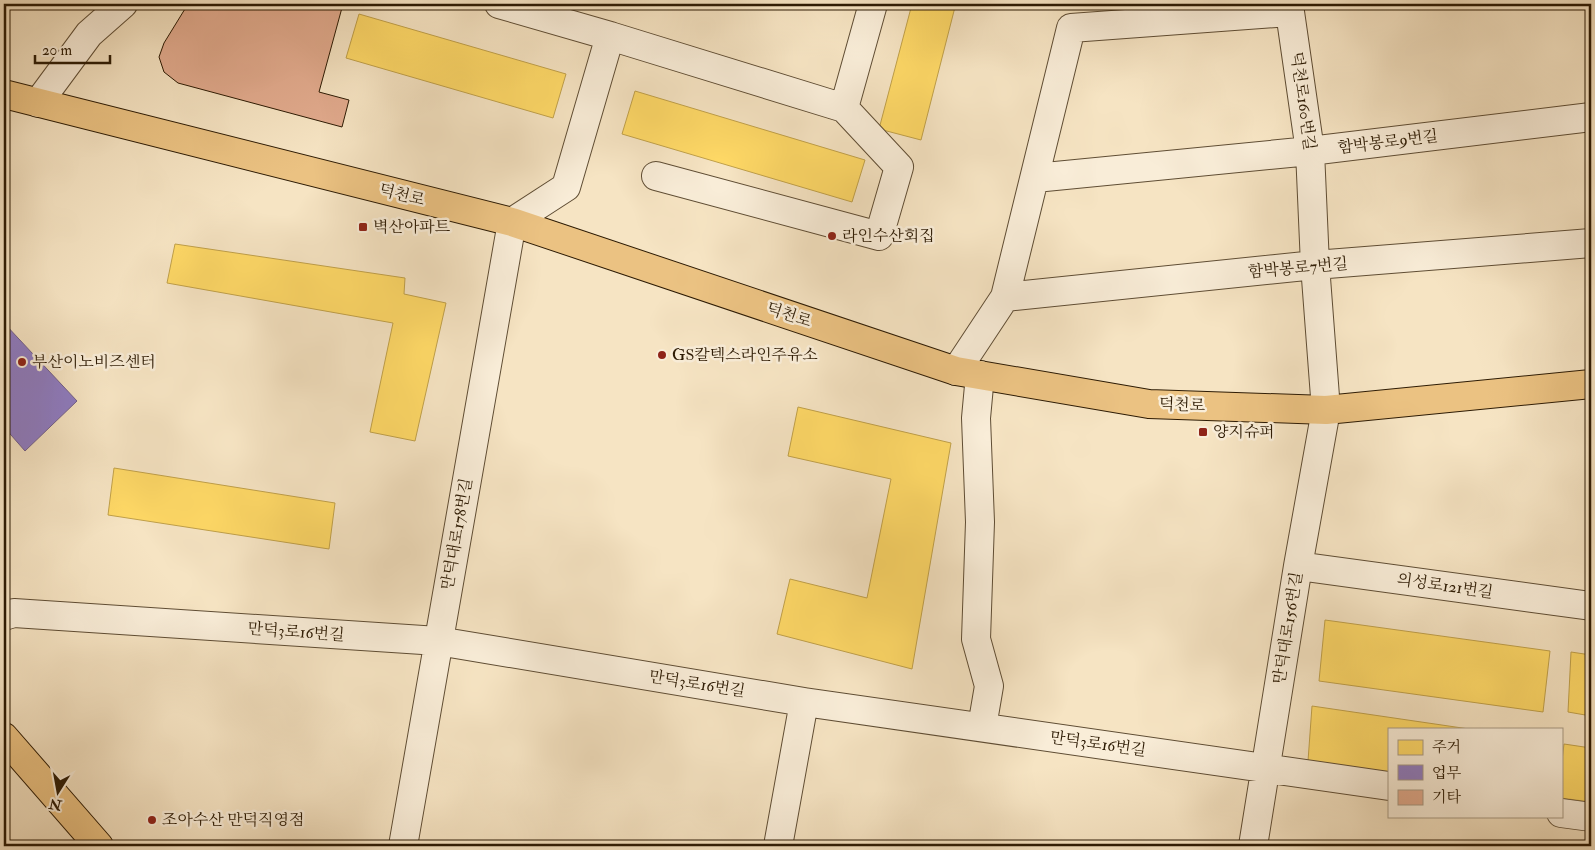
<svg xmlns="http://www.w3.org/2000/svg" width="1595" height="850" viewBox="0 0 1595 850" font-family="'IM FELL Double Pica','Noto Serif KR',serif">
  <style>
    .homes { fill: #ffd966; stroke: #c0a049 }
    .offices { fill: #8e7cc3; stroke: #715f8a }
    .building { fill: #e1aa8d; stroke: #2d1b04 }
    .lines { fill: none; stroke-linecap: round; stroke-linejoin: round }
    .minor-casing { stroke: #5f4d34; stroke-width: 30 }
    .major-casing { stroke: #2d1b04; stroke-width: 30 }
    .minor { stroke: #f9edd8; stroke-width: 28 }
    .major { stroke: #ebc282; stroke-width: 28 }
    .poi-dot { fill: #8f2418; stroke: #f9edd8; stroke-width: 2 }
    .labels { text-anchor: middle; dominant-baseline: central; stroke-width: 5; stroke-linejoin: round; paint-order: stroke }
    .street-label { font-size: 16px; fill: #2d1b04; stroke: #f9edd8 }
    .poi-label { font-size: 16px; fill: #2d1b04; stroke: #f9edd8; text-anchor: start }
  </style>
  <rect width="100%" height="100%" fill="#f6e4c3"/>
  <filter id="stains"><feTurbulence type="fractalNoise" baseFrequency=".004" numOctaves="4"/><feColorMatrix values="0 0 0 0 .2 0 0 0 0 .09 0 0 0 0 .02 0 0 0 .5 -.17"/></filter>
  <radialGradient id="worn" r=".72"><stop offset=".6" stop-color="#630" stop-opacity="0"/><stop offset="1" stop-color="#630" stop-opacity=".3"/></radialGradient>
  <path class="homes" d="M912 4H942L955 7 921 140 879 129Z
    M359 14 566 74 553 118 346 58Z
    M635 91 865 160 852 202 622 134Z
    M175 244 405 278 404 294 446 303 415 441 370 432 393 323 167 283Z
    M798 407 951 443 912 669 777 634 790 579 867 598 891 479 788 456Z
    M114 468 335 503 329 549 108 515Z
    M1325 620 1550 651 1543 712 1319 681Z
    M1571 652 1591 655V716L1568 712Z
    M1312 706 1469 729H1389V773L1308 761Z
    M1564 744 1591 748V802L1561 798V768Z"/>
  <path class="offices" d="M4 323 77 401 25 451 4 427Z"/>
  <path class="building" d="M188 4H343L319 92 349 100 342 127 178 83 164 72 159 57 164 43Z"/>
  <g class="lines">
    <g class="minor-casing">
      <path id="minor" d="M610 36 844 108 899 167 879 236 656 176
        M38 103 89 34 123 4
        M844 108 873 4
        M1035 178 1310 151 1591 117
        M1005 297 1315 265 1591 243
        M956 371 1005 297 1071 28 1290 12 1310 151 1315 265 1326 410 1298 566 1253 846
        M980 375 976 418 980 522 976 639 989 686 982 727
        M1298 566 1591 606
        M4 616 14 613 438 641 804 702 1389 786
        M1561 813 1591 817
        M403 846 512 222 566 187 610 36 499 4
        M778 846 804 702"/>
    </g>
    <g class="major-casing">
      <path id="major" d="M4 94 512 222 956 371 1149 404 1326 410 1591 384
        M4 737 99 846"/>
    </g>
    <use href="#minor" class="minor"/>
    <use href="#major" class="major"/>
  </g>
  <g class="poi-dot">
    <rect x="358" y="222" width="10" height="10" rx="2.5"/>
    <circle cx="832" cy="236" r="5"/>
    <circle cx="662" cy="355" r="5"/>
    <circle cx="22" cy="362" r="5"/>
    <rect x="1198" y="427" width="10" height="10" rx="2.5"/>
    <circle cx="152" cy="820" r="5"/>
  </g>
  <g class="labels">
    <g class="street-label">
      <text transform="translate(1303 101) rotate(82)">덕천로160번길</text>
      <text transform="translate(1388 142) rotate(-7)">함박봉로9번길</text>
      <text transform="translate(402 195) rotate(14)">덕천로</text>
      <text transform="translate(1298 268) rotate(-5)">함박봉로7번길</text>
      <text transform="translate(789 315) rotate(18)">덕천로</text>
      <text transform="translate(1182 405) rotate(2)">덕천로</text>
      <text transform="translate(457 534) rotate(-80)">만덕대로178번길</text>
      <text transform="translate(1445 586) rotate(8)">의성로121번길</text>
      <text transform="translate(1288 628) rotate(-81)">만덕대로156번길</text>
      <text transform="translate(296 632) rotate(4)">만덕3로16번길</text>
      <text transform="translate(697 684) rotate(9)">만덕3로16번길</text>
      <text transform="translate(1098 744) rotate(8)">만덕3로16번길</text>
    </g>
    <g class="poi-label">
      <text x="373" y="227">벽산아파트</text>
      <text x="842" y="236">라인수산회집</text>
      <text x="672" y="355">GS칼텍스라인주유소</text>
      <text x="32" y="362">부산이노비즈센터</text>
      <text x="1213" y="432">양지슈퍼</text>
      <text x="162" y="820">조아수산 만덕직영점</text>
    </g>
  </g>
  <rect width="1595" height="850" fill="none" stroke="#f6e4c3" stroke-width="20"/>
  <rect x="5" y="5" width="1585" height="840" fill="none" stroke="#2d1b04" stroke-width="2.5"/>
  <rect x="10" y="10" width="1575" height="830" fill="none" stroke="#2d1b04"/>
  <rect x="1388" y="728" width="175" height="90" fill="#f9edd8" stroke="#a79983"/>
  <rect x="1398" y="740" width="25" height="15" fill="#ffd966" stroke="#a79983"/>
  <text x="1432" y="752" font-size="15" fill="#2d1b04">주거</text>
  <rect x="1398" y="765" width="25" height="15" fill="#8e7cc3" stroke="#a79983"/>
  <text x="1432" y="778" font-size="15" fill="#2d1b04">업무</text>
  <rect x="1398" y="790" width="25" height="15" fill="#e1aa8d" stroke="#a79983"/>
  <text x="1432" y="802" font-size="15" fill="#2d1b04">기타</text>
  <g transform="translate(58 792) rotate(191)" stroke="#f9edd8" stroke-width="4" paint-order="stroke">
  <path d="M0-4L9 19L0 12L-9 19Z" fill="#2d1b04"/>
  <text y="-8" font-size="14" font-weight="bold" text-anchor="middle" fill="#2d1b04">N</text>
  </g>
  <path d="M35 55v8h75v-8" fill="none" stroke="#2d1b04" stroke-width="2.5"/>
  <text x="42" y="55" font-size="15" fill="#2d1b04" stroke="#f9edd8" stroke-width="4" paint-order="stroke">20 m</text>
  <rect width="100%" height="100%" filter="url(#stains)"/>
  <rect width="100%" height="100%" fill="url(#worn)"/>
</svg>
